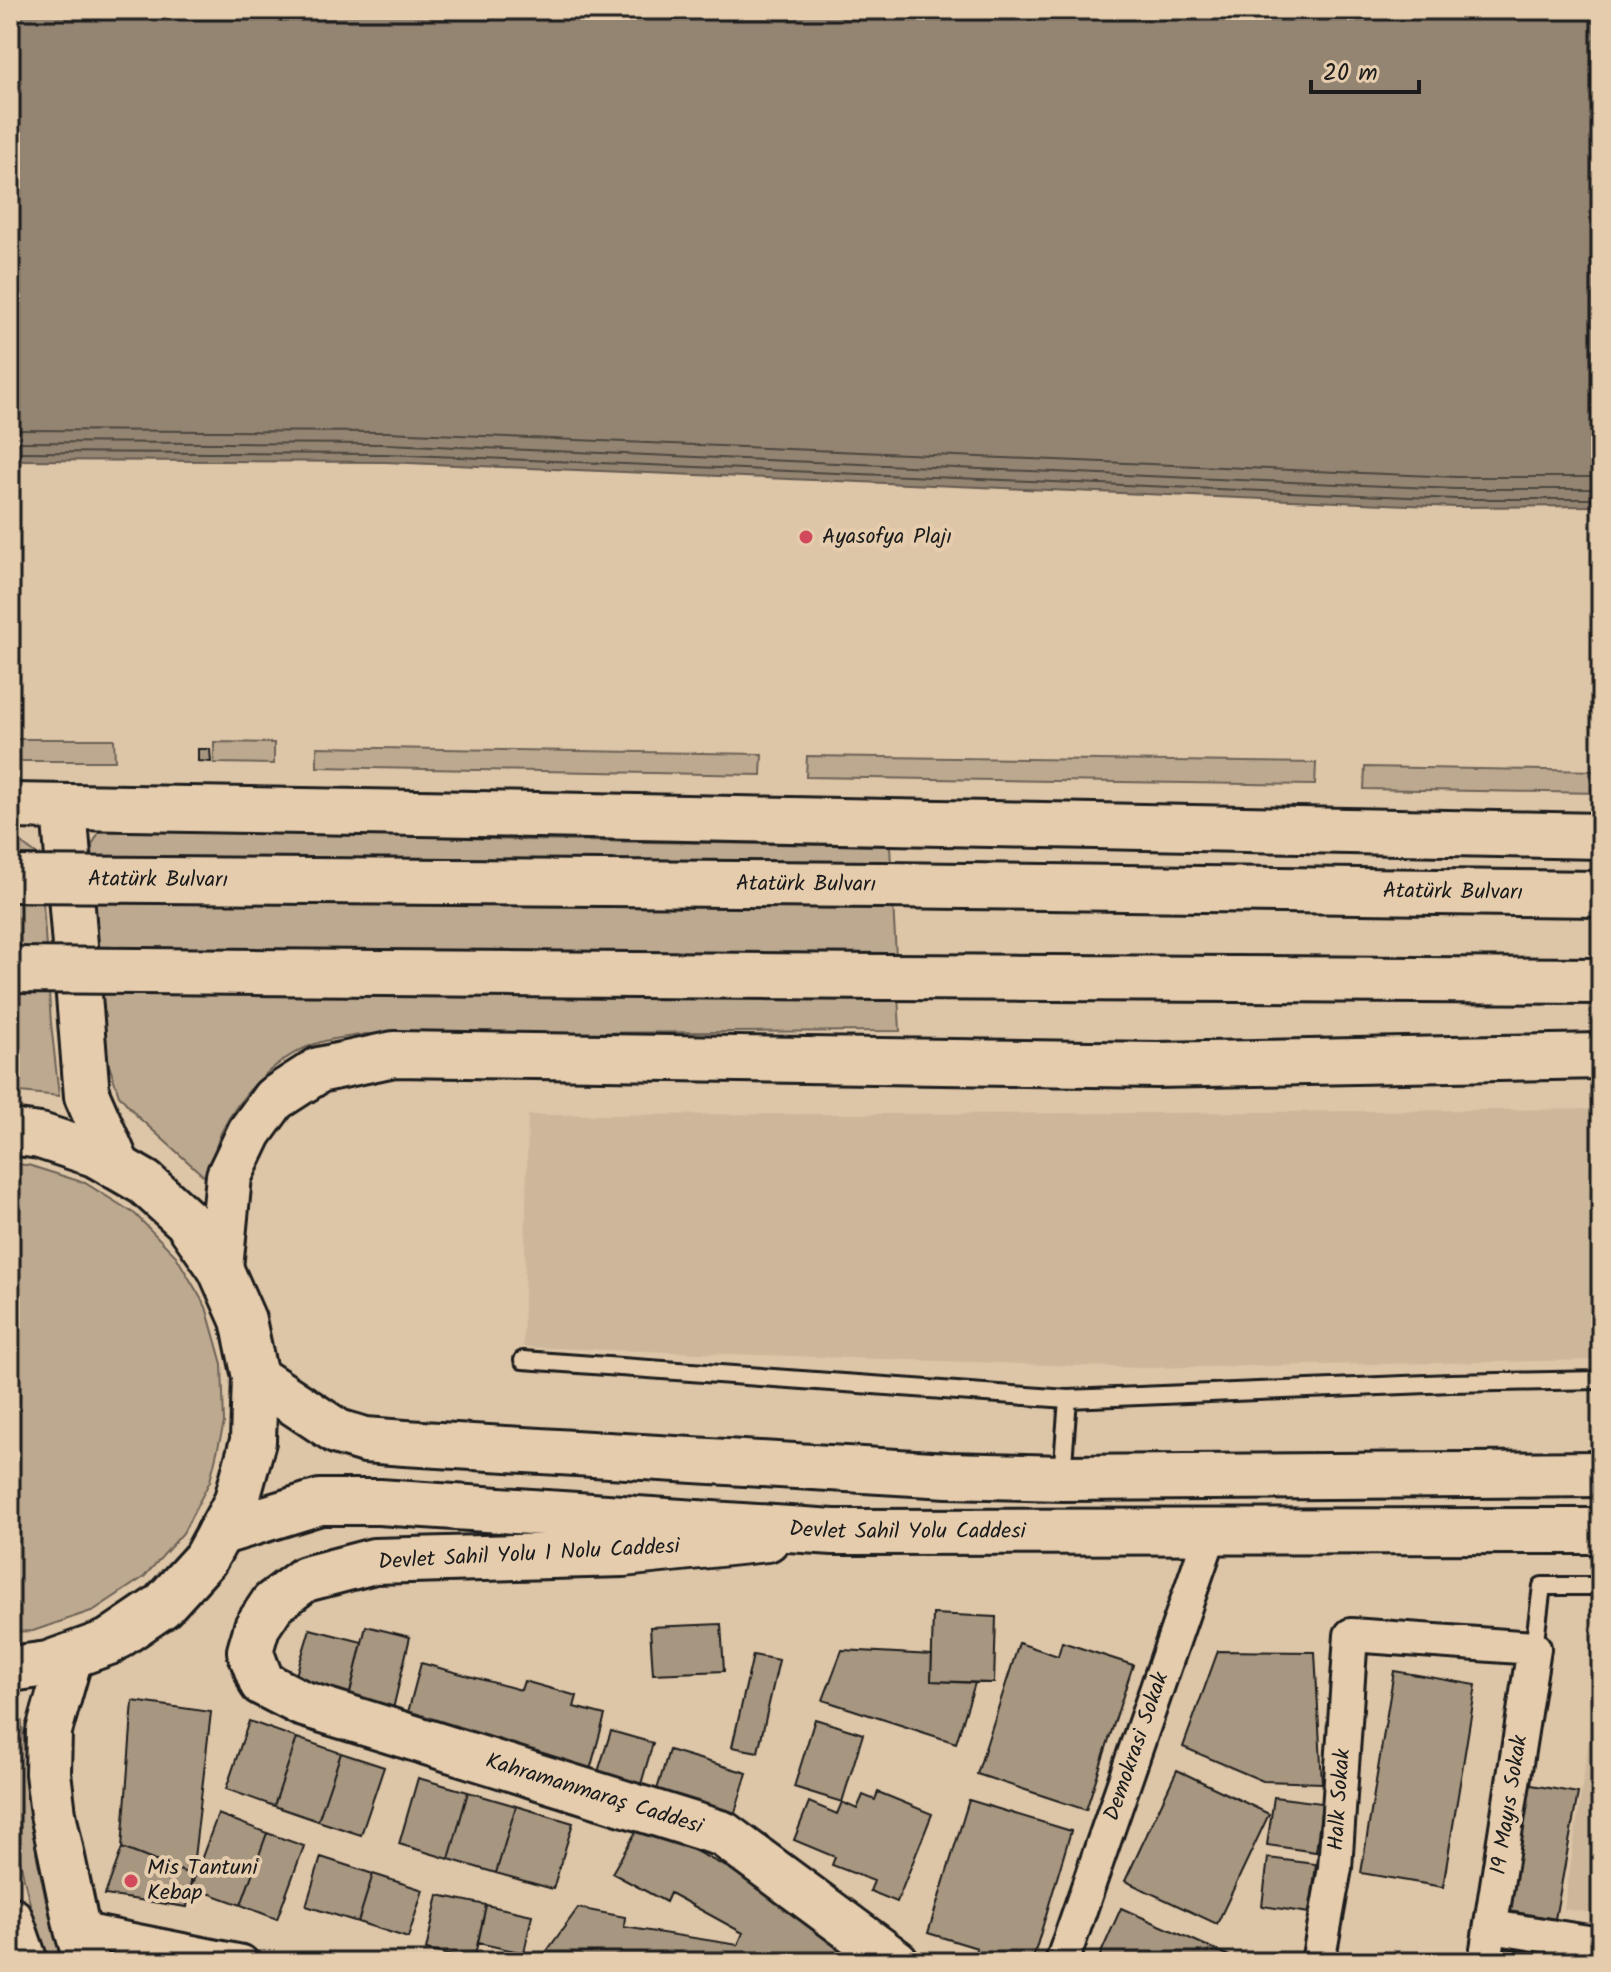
<svg xmlns="http://www.w3.org/2000/svg" width="1611" height="1972" viewBox="0 0 1611 1972" font-family="Kalam,sans-serif">
  <style>
    .built { fill: #cdb79b }
    .green { fill: #bda990; stroke: #6c6256; stroke-width: 2 }
    .water { fill: #948472; stroke: #645a50; stroke-width: 2 }
    .lines { fill: none; stroke-linecap: round; stroke-linejoin: round }
    .shore { stroke: #4c463e; stroke-width: 2 }
    .building { fill: #a79680; stroke: #1c1c1c; stroke-width: 2 }
    .lane-casing { stroke: #1c1c1c; stroke-width: 22 }
    .street-casing { stroke: #1c1c1c; stroke-width: 38 }
    .secondary-casing { stroke: #1c1c1c; stroke-width: 50 }
    .primary-casing { stroke: #1c1c1c; stroke-width: 50 }
    .highway-casing { stroke: #1c1c1c; stroke-width: 50 }
    .lane { stroke: #e5ccad; stroke-width: 16 }
    .street { stroke: #e5ccad; stroke-width: 32 }
    .secondary { stroke: #e5ccad; stroke-width: 44 }
    .primary { stroke: #e5ccad; stroke-width: 44 }
    .highway { stroke: #e5ccad; stroke-width: 44 }
    .highway-bridge-casing { stroke: #1c1c1c; stroke-width: 50; stroke-linecap: butt }
    .highway-bridge { stroke: #e5ccad; stroke-width: 44 }
    .poi-dot { fill: #d1495b; stroke: #e5ccad; stroke-width: 3 }
    .labels { text-anchor: middle; dominant-baseline: central; stroke-width: 8; stroke-linejoin: round; paint-order: stroke }
    .poi-label { font-size: 22px; fill: #1c1c1c; stroke: #e5ccad; text-anchor: start }
    .street-label { font-size: 22px; fill: #1c1c1c; stroke: #e5ccad }
  </style>
  <rect width="100%" height="100%" fill="#ddc5a7"/>
  <filter id="ink" filterUnits="userSpaceOnUse"><feTurbulence type="fractalNoise" baseFrequency=".0125" numOctaves="2"/><feDisplacementMap in="SourceGraphic" scale="16" xChannelSelector="R" yChannelSelector="G"/><feConvolveMatrix kernelMatrix="1 2 1 2 8 2 1 2 1" color-interpolation-filters="sRGB"/></filter>
  <g filter="url(#ink)">
    <path class="built" d="M1601 1109V1360L1142 1368 523 1347 528 1115 1150 1113Z
      M1601 1657V1914L1564 1909Z"/>
    <path class="green" d="M10 739H114L115 761H10Z
      M214 742 274 743V764L214 763Z
      M317 747 762 754 761 775 317 767Z
      M807 756 1316 763 1315 785 806 777Z
      M1365 767 1601 771V793L1364 789Z
      M158 826 517 840 890 846 900 1031 365 1034C351 1037 335 1038 321 1042 279 1054 239 1094 221 1133 215 1147 213 1162 210 1176L206 1178 138 1117 119 1095 109 1065 103 1026 92 845 99 832 116 827Z
      M10 835 40 857 51 1023 59 1096 10 1091Z
      M10 1164 28 1165 85 1183 135 1214 176 1256 206 1307 222 1364 224 1423 210 1481 183 1533 144 1577 94 1610 33 1631 10 1632Z
      M20 1707 37 1857 46 1901 64 1962H48C29 1908 16 1851 10 1794 8 1766 10 1736 10 1708Z"/>
    <path class="water" d="M10 10H1601V506L1456 507 385 462 10 460Z"/>
    <g class="lines">
      <path class="shore" d="M10 430 386 432 1457 477H1601
        M10 442 386 444 1456 489H1601
        M10 452 386 454 1456 499H1601"/>
    </g>
    <path class="building" d="M198 749H210L211 762 198 761Z
      M933 1614 996 1617 994 1683 931 1681Z
      M721 1624 724 1671 653 1674 650 1627Z
      M366 1626 410 1637 393 1709 349 1697Z
      M310 1629 362 1642 349 1697 293 1685Z
      M1062 1642 1133 1665 1086 1810 977 1774 1019 1643 1058 1656Z
      M842 1650 932 1655 931 1681 975 1683 956 1743 823 1700Z
      M1218 1651 1315 1652 1322 1783 1263 1781 1183 1747Z
      M753 1655 779 1660 758 1752 732 1747Z
      M421 1663 521 1690 524 1681 577 1696 574 1707 605 1715 590 1770 406 1720Z
      M1394 1671 1476 1685 1443 1887 1361 1873Z
      M133 1701 211 1712 192 1875 122 1848Z
      M815 1719 863 1734 842 1802 794 1787Z
      M249 1721 297 1738 274 1806 226 1789Z
      M611 1731 653 1743 639 1791 596 1778Z
      M297 1738 341 1753 318 1821 274 1806Z
      M669 1750 747 1773 734 1816 656 1793Z
      M341 1753 384 1767 361 1835 318 1821Z
      M1177 1770 1269 1814 1217 1924 1125 1881Z
      M418 1778 468 1792 449 1859 399 1844Z
      M1520 1783 1578 1793 1555 1919 1497 1909Z
      M468 1792 516 1806 496 1873 449 1859Z
      M878 1792 932 1814 897 1902 870 1891 874 1881 832 1865 835 1857 794 1840 809 1802 837 1814 842 1802 857 1809 863 1795 875 1800Z
      M1274 1797 1322 1803 1316 1852 1267 1845Z
      M969 1800 1071 1831 1032 1962H973L977 1948 928 1933Z
      M516 1806 573 1823 553 1889 496 1873Z
      M218 1814 267 1833 241 1905 191 1887Z
      M641 1823 750 1879 859 1962H539L578 1908 625 1917 624 1927 738 1945 743 1933 670 1893 666 1902 612 1873Z
      M267 1833 304 1846 277 1919 241 1905Z
      M122 1848 192 1875 187 1907 105 1895Z
      M321 1857 373 1874 358 1922 306 1906Z
      M1268 1858 1316 1864 1310 1913 1262 1906Z
      M373 1874 423 1890 408 1938 358 1922Z
      M438 1895 486 1905 474 1960 426 1950Z
      M486 1905 532 1915 524 1953 478 1943Z
      M1121 1908 1232 1957 1230 1962H1097Z
      M1496 1947 1551 1957 1550 1962H1494Z"/>
    <g class="lines">
      <g class="lane-casing">
        <path id="lane" d="M523 1360 1068 1399
          M1062 1476 1068 1399 1451 1383 1601 1380
          M1534 1648 1542 1586H1601"/>
      </g>
      <g class="street-casing">
        <g id="street">
          <path d="M1491 1927 1601 1944"/>
          <path d="M77 1929 242 1962"/>
          <path id="s1" d="M1062 1962 1211 1532"/>
          <path id="s2" d="M1318 1962 1335 1868 1351 1635 1534 1648 1485 1962"/>
        </g>
      </g>
      <g class="secondary-casing">
        <g id="secondary">
          <path id="s3" d="M767 1539 623 1554 374 1561 305 1579 273 1603 257 1627 250 1651 262 1683 301 1703 723 1834 896 1962"/>
          <path d="M70 1657 49 1731 48 1773 53 1814 77 1929 87 1962"/>
          <path d="M10 1919 25 1962"/>
        </g>
      </g>
      <g class="primary-casing">
        <g id="primary">
          <path d="M10 1132 40 1136 95 1154 145 1183 187 1221 220 1268 243 1320 255 1377 253 1441 236 1503 205 1559 162 1606 109 1642 48 1664 10 1669"/>
          <path d="M255 1377 338 1432 365 1440 405 1443 948 1475 1062 1478 1601 1474"/>
          <path id="s4" d="M219 1533 320 1502H379L834 1532 1601 1531"/>
        </g>
      </g>
      <g class="highway-casing">
        <g id="highway">
          <path d="M10 806 538 815 1601 836"/>
          <path d="M64 807 87 1096 118 1167"/>
          <path id="s5" d="M881 885 1601 894"/>
          <path d="M886 977 1601 981"/>
          <path d="M220 1268 229 1176 250 1132 274 1099 319 1070 394 1054 1157 1065 1601 1056"/>
        </g>
      </g>
      <use href="#lane" class="lane"/>
      <use href="#street" class="street"/>
      <use href="#secondary" class="secondary"/>
      <use href="#primary" class="primary"/>
      <use href="#highway" class="highway"/>
      <g class="highway-bridge-casing">
        <g id="highway-bridge">
          <path id="s6" d="M10 879 881 885"/>
          <path d="M10 970 886 977"/>
        </g>
      </g>
      <use href="#highway-bridge" class="highway-bridge"/>
    </g>
  </g>
  <g class="poi-dot">
    <circle cx="806" cy="537" r="8"/>
    <circle cx="131" cy="1881" r="8"/>
  </g>
  <g class="labels">
    <g class="poi-label">
      <text x="822" y="537">Ayasofya Plajı</text>
      <text x="147" y="1868">Mis Tantuni<tspan x="147" dy="25">Kebap</tspan></text>
    </g>
    <g class="street-label">
      <text stroke="none"><textPath href="#s6" startOffset="148">Atatürk Bulvarı</textPath></text>
      <text stroke="none"><textPath href="#s6" startOffset="796">Atatürk Bulvarı</textPath></text>
      <text stroke="none"><textPath href="#s5" startOffset="572">Atatürk Bulvarı</textPath></text>
      <text stroke="none"><textPath href="#s4" startOffset="694">Devlet Sahil Yolu Caddesi</textPath></text>
      <text transform="translate(529 1555) rotate(-3)">Devlet Sahil Yolu 1 Nolu Caddesi</text>
      <text stroke="none"><textPath href="#s1" startOffset="228">Demokrasi Sokak</textPath></text>
      <text stroke="none"><textPath href="#s3" startOffset="944">Kahramanmaraş Caddesi</textPath></text>
      <text stroke="none"><textPath href="#s2" startOffset="164">Halk Sokak</textPath></text>
      <text transform="translate(1510 1805) rotate(-81)">19 Mayıs Sokak</text>
    </g>
  </g>
  <rect width="1611" height="1972" fill="none" stroke="#e5ccad" stroke-width="40"/>
  <rect x="20" y="20" width="1571" height="1932" fill="none" stroke="#1c1c1c" stroke-width="3" filter="url(#ink)"/>
  <path d="M1311 80v12h108v-12" fill="none" stroke="#1c1c1c" stroke-width="4"/>
  <text x="1323" y="80" font-size="24" fill="#1c1c1c" stroke="#e5ccad" stroke-width="6" paint-order="stroke">20 m</text>
</svg>
